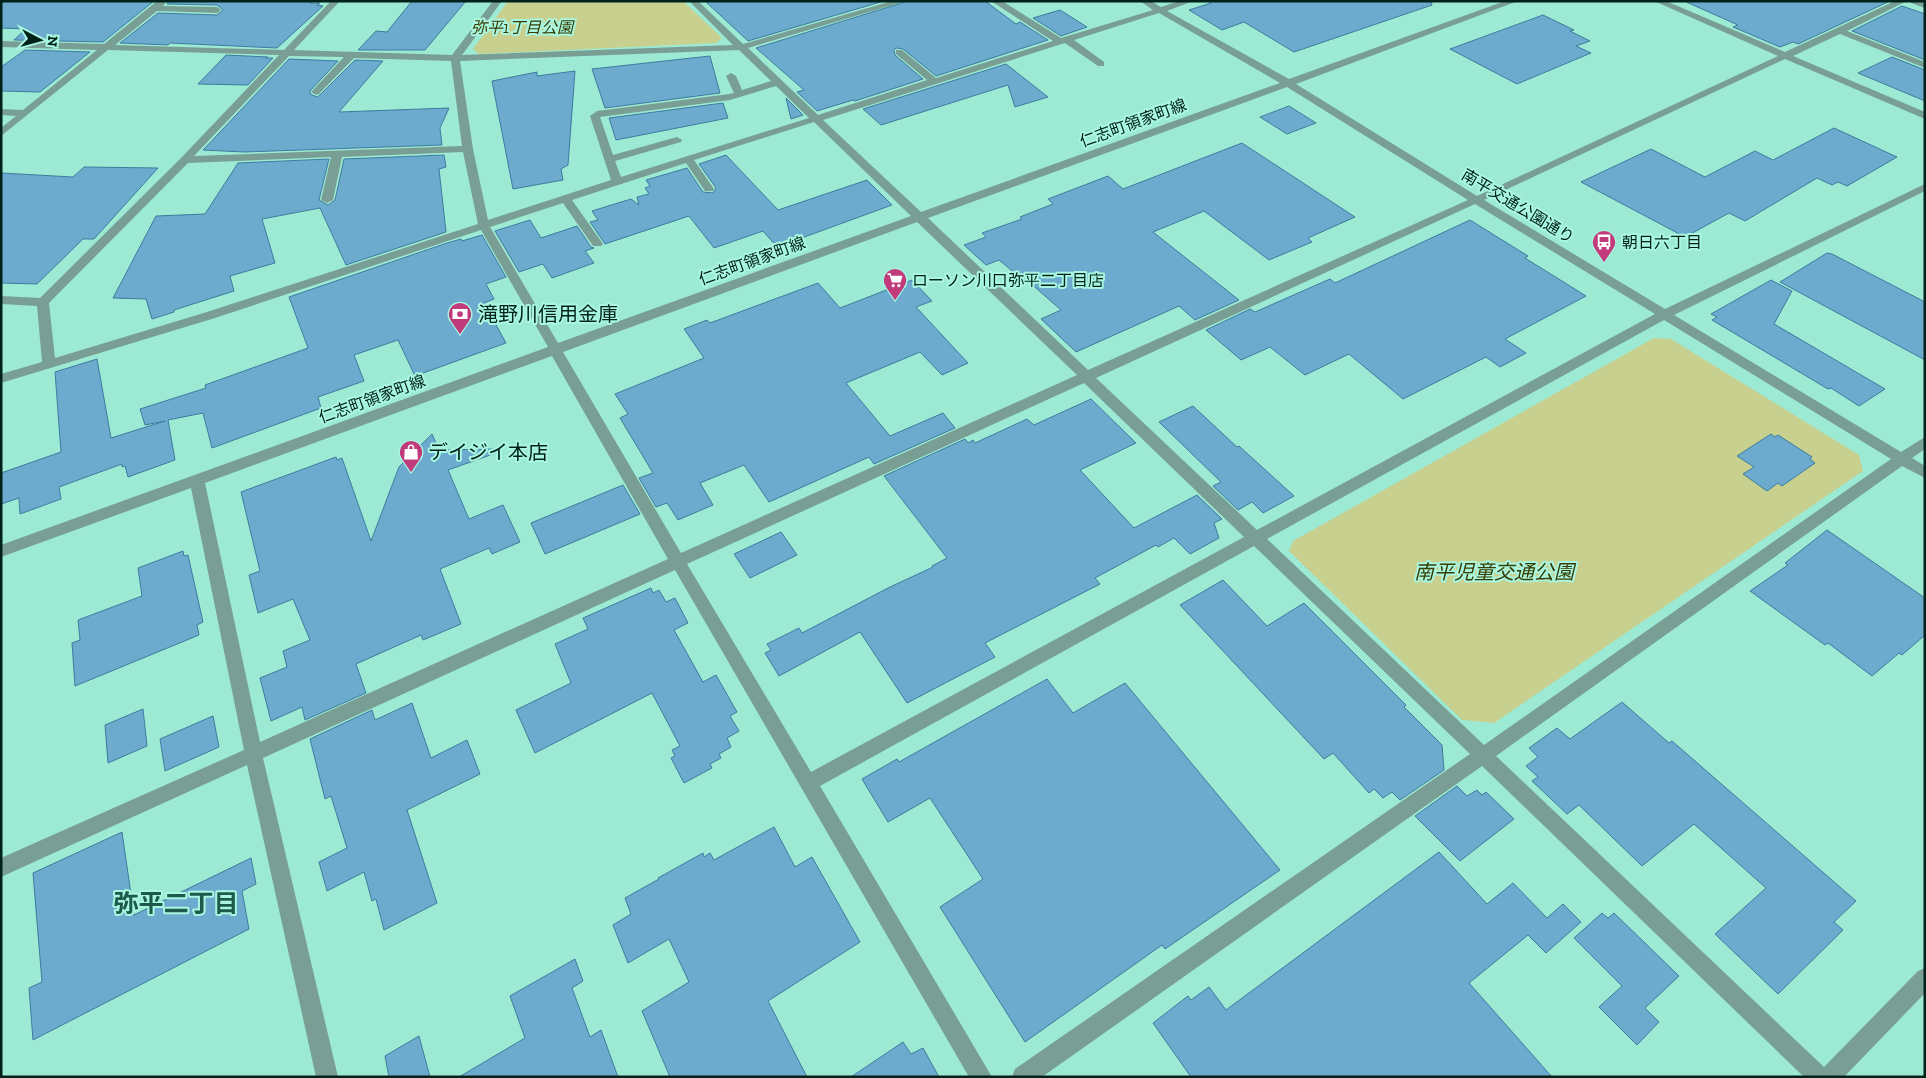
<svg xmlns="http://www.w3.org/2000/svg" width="1926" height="1078" viewBox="0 0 1926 1078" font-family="'Zilla Slab','Noto Sans JP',serif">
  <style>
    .green { fill: #c7d08f }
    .building { fill: #6caace; stroke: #3d7c9e }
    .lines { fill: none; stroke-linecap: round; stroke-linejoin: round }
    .minor { fill: #799e93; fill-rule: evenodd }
    .labels { text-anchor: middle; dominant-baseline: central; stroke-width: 4; stroke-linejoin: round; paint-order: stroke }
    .far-park-label { font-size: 16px; font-style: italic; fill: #383d02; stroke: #a9f7e1 }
    .far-street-label { font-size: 16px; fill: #01221b; stroke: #a9f7e1 }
    .far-poi-label { font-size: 16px; fill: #01221b; stroke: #a9f7e1; text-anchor: start }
    .poi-label { font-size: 20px; fill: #01221b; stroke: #a9f7e1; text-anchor: start }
    .park-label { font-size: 20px; font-style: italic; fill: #383d02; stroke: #a9f7e1 }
    .near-neighbourhood-label { font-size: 25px; font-weight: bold; fill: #1d5a4c; stroke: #a9f7e1 }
  </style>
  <rect width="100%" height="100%" fill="#9cead4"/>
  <path class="green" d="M508 1H683L722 38 716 43 479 54 473 49Z
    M1654 338 1671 339 1859 455 1863 471 1494 723 1462 720 1289 551 1293 541Z"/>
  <path class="building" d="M1 1H154L103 42 14 40 26 29 1 28Z
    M169 1H312L310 3H320L317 5 323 6 277 48 170 43 168 45 120 43 158 13 217 15 223 10 217 5 167 4Z
    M412 1H466L425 50H358L376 31 387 32Z
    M705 1H884L748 41Z
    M908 1H985L1016 24 1020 22 1048 40 936 76 903 49 896 48 894 50 895 55 923 79 855 101 853 100 817 111 797 92 804 90 756 48Z
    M1208 1H1431L1432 5 1294 52 1244 22 1222 30 1189 10 1211 3Z
    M1684 1H1890L1798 44 1793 42 1780 47 1733 27 1738 25Z
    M1902 6 1925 14V60L1852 31Z
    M1060 10 1087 27 1061 36 1033 18Z
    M1543 15 1574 30 1570 31 1590 41 1576 46 1591 53 1517 84 1450 49Z
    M25 50 90 52 40 92 1 91V67Z
    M226 55 268 57 266 58H273L248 85 198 84Z
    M710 56 720 93 605 108 592 69Z
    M1892 57 1925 70V101L1858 73Z
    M289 59 338 61 310 91V94L317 97 320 95 355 60 383 61 339 112 449 108 440 128 442 145 244 152 203 150Z
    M1006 64 1048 97 1015 107 1008 85 881 125 863 109Z
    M575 71 568 165 561 169 563 180 513 189 492 81 537 72V76Z
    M786 98 803 115 791 119Z
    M723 103 728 118 616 140 609 118Z
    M1289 106 1316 123 1287 134 1260 117Z
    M1834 128 1897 157 1847 186 1838 182 1832 185 1817 178 1745 221 1729 213 1685 237 1581 182 1651 149 1705 177 1755 151 1773 160Z
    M1242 143 1355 217 1308 238 1312 242 1269 260 1204 211 1153 232 1239 300 1195 320 1179 306 1076 352 1041 319 1061 310 1020 274 1017 275 999 260 986 265 964 245 986 237 982 233 1022 219 1020 217 1053 204 1048 199 1108 176 1123 189Z
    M444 155 446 167 439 169 446 232 346 265 320 208 262 219 275 263 230 276 234 291 174 310V312L152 319 146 299 113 298 156 216 205 214 238 163 329 159 319 200 328 205 335 200 344 159Z
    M726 155 778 210 867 180 892 205 777 247 763 231 714 248 689 216 605 244 590 222 598 220 592 211 631 199 639 205 637 197 649 194 645 188 650 186 646 180 687 168 703 192 713 193 716 188 699 164Z
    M84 167 158 168 94 239H83L37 284 1 283V173L73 177Z
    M530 220 541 238 577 226 591 247 594 248 585 251 594 263 552 278 543 264 519 272 495 231Z
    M1470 220 1528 256 1525 258 1586 296 1505 339 1526 353 1500 367 1486 357 1403 399 1349 354 1305 375 1270 347 1241 360 1206 330 1250 309 1255 312 1330 279 1335 283Z
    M482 235 506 277 486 284 494 299 484 303 506 343 415 376 398 340 354 355 364 381 318 397 321 408 212 448 203 413 168 420 175 460 128 477 125 466 122 467V464L59 487 61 499 20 514 19 498 1 504V473L61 452 55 372 97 359 111 438 165 421 145 425 140 409 206 388 205 385 308 348 289 297 447 243 461 239 462 241Z
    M1827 253 1832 254 1925 302V360L1780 282Z
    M912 280 932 301 916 307 968 363 942 375 920 352 846 383 890 436 943 413 955 428 874 464 869 457 769 502 744 465 700 483 713 505 678 520 667 503 656 507 639 478 653 473 620 418 628 414 615 394 704 358 684 329 707 320 710 323 818 283 840 308Z
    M1771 280 1792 291 1774 324 1885 389 1859 406 1831 388 1828 389 1712 320 1717 317 1711 314Z
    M1091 399 1136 443 1080 470 1134 528 1197 495 1222 519 1214 523 1219 538 1190 554 1174 538 1158 547 1156 545 1095 578 1100 584 985 643 995 657 907 703 860 632 779 676 765 653 771 650 767 644 799 628 802 633 888 588 933 567 932 566 947 558 884 476 965 439 968 443 973 440 975 443 1027 419 1034 425Z
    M1193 406 1237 447 1239 446 1294 496 1263 513 1252 502 1238 510 1213 486 1221 482 1159 422Z
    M432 434 439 450 495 449 496 453 448 470 469 519 503 505 520 542 492 554 489 548 440 569 461 624 423 640 421 635 356 664 366 693 305 720 302 707 271 721 260 678 287 667 283 651 310 640 293 599 258 613 249 575 260 571 241 492 336 457 337 460 342 458 371 541 399 467Z
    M1771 434 1775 437 1778 435 1812 457 1810 459 1815 463 1782 486 1778 483 1767 491 1743 474 1754 467 1737 456Z
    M623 485 640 514 545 554 531 523Z
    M1827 530 1925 598V635L1902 655 1899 653 1872 676 1828 643 1825 645 1750 591 1788 565 1785 563Z
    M781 532 797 555 750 578 734 554Z
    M183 551 184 556 188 555 203 622 197 625 199 635 75 686 72 643 80 640 78 620 142 596 138 568Z
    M1223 580 1267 626 1304 603 1406 705 1404 707 1442 745 1444 770 1400 800 1392 792 1383 798 1374 789 1369 793 1333 753 1324 759 1180 605Z
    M651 588 653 593 659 590 666 602 675 598 688 623 674 630 703 682 716 675 737 712 730 716 739 731 727 738 731 747 719 754 721 758 710 764 712 768 684 783 671 758 675 756 672 750 680 746 652 693 535 753 516 710 571 683 555 644 588 629 583 618Z
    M1047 679 1073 713 1125 683 1280 870 1165 949 1162 945 1025 1042 940 907 983 879 930 798 888 822 862 779 897 759 899 762Z
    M1622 702 1669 743 1672 741 1856 901 1834 922 1843 930 1778 994 1715 934 1766 888 1694 824 1642 866 1579 805 1567 814 1532 781 1538 777 1526 766 1538 757 1529 748 1557 728 1570 739Z
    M412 703 431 758 467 740 480 774 407 810 437 903 384 930 376 899 372 901 364 872 327 891 319 862 347 848 331 796 325 799 310 739 372 710 375 720Z
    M143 709 147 746 108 763 105 725Z
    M213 716 219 747 165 771 160 739Z
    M1457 786 1467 796 1477 790 1482 795 1486 792 1514 819 1460 861 1415 816Z
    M774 827 795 867 812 857 860 942 768 1001 807 1077H670L642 1011 689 982 669 939 628 963 613 925 631 914 625 898 659 879 658 878 703 853 704 857 710 853 714 860Z
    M122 832 134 915 251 858 256 884 242 891 249 929 33 1040 29 988 42 982 33 873Z
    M1439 852 1487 904 1513 883 1547 918 1563 904 1581 922 1546 953 1528 935 1469 983 1552 1077H1191L1153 1023 1188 996 1191 1000 1209 987 1226 1010Z
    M1602 913 1608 918 1614 913 1679 976 1645 1008 1659 1022 1637 1045 1599 1007 1622 986 1574 938Z
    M575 959 583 981 572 988 590 1037 601 1030 618 1077H459L525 1038 510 996Z
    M419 1036 430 1077H389L385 1056Z
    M903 1042 911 1054 923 1048 939 1077H851Z"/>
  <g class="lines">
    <path class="minor" d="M157 1H167L163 6 217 7 221 10 217 13 157 11 115 45 284 50 331 1H340L294 50 452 55 493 1H502L462 55 733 45 689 1H698L743 44 892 1H906L748 48 818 115 927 80 896 54V50H902L936 78 1053 41 991 1H1002L1061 38 1153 10 1140 1H1151L1161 7 1179 1H1193L1167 11 1289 79 1505 1H1518L1296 84 1477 196 1778 56 1654 1H1666L1785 52 1895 1H1907L1847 31 1925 62V68L1840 34 1793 56 1925 112V119L1785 59 1484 200 1665 309 1925 184V191L1674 315 1901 452 1925 437V449L1912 458 1925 466V478L1902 466 1496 756 1824 1067 1918 971 1925 968V993L1844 1077H1804L1482 766 1042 1077H1012L1015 1069 1470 754 1254 546 820 786 992 1077H969L675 570 263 758 338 1077H316L247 765 1 877V858L244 750 191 488 1 557V545L548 347 481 230 215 318 1 383V374L42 362 37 306 1 304V296L40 298 181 158 279 55 108 50 1 136V128L16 116 1 115V109L23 110 97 50 1 47V41L104 44ZM1159 13 1280 83 921 212 823 120 1065 43 1098 66H1104V62L1074 40ZM739 50 771 81 742 90 736 76 731 73 726 76 734 93 729 94 597 111 590 116 611 180 488 220 473 149 460 61ZM289 56 344 57 313 90 311 92 316 95 319 94 354 58 451 61 462 146 194 156ZM776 86 809 118 621 177 615 161 681 142 682 140 677 137 613 155 600 117 730 100ZM1287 87 1468 200 1088 370 928 218ZM814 122 911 216 558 343 490 227 563 203 593 246H601L603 244 572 200 686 163 705 191H713L714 189 694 160ZM463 152 478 224 207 312 55 358 49 303 188 163 331 157 321 200 327 203 333 200 342 157ZM1475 204 1655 314 1257 530 1096 378ZM917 222 1077 375 681 553 563 352ZM1664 320 1891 459 1484 745 1267 539ZM552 356 668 559 260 742 205 483ZM1084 383 1244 537 811 772 687 564Z
      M1910 1 1925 2V8L1911 3Z"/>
  </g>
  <defs>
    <g id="bus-pin" transform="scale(1.25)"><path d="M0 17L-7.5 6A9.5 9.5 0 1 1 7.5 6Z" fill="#c13b7c" stroke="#a9f7e1"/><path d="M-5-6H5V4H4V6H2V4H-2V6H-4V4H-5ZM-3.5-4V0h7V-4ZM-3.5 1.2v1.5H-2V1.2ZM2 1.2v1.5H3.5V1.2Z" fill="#fff"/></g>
    <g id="supermarket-pin" transform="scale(1.25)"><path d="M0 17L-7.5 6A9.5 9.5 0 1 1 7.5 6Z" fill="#c13b7c" stroke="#a9f7e1"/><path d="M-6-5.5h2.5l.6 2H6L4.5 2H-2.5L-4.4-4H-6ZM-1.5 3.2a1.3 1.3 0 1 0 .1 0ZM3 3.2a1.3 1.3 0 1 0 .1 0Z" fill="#fff"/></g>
    <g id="bank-pin" transform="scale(1.25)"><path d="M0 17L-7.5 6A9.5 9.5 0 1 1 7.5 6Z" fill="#c13b7c" stroke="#a9f7e1"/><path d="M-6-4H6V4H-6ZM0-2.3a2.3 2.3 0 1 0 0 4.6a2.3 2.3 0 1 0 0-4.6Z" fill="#fff"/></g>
    <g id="shop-pin" transform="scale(1.25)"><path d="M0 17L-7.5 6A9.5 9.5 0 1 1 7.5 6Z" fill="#c13b7c" stroke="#a9f7e1"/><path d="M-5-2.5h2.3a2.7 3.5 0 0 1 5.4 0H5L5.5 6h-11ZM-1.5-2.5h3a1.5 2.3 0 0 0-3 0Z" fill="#fff"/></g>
  </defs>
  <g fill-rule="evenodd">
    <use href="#bus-pin" x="1604" y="242"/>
    <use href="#supermarket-pin" x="895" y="280"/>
    <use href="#bank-pin" x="460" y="314"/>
    <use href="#shop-pin" x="411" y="452"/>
  </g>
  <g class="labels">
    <g class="far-park-label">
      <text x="522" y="27">弥平1丁目公園</text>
    </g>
    <g class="far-street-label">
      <text transform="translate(1133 123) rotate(-20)">仁志町領家町線</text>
      <text transform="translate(1518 206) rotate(31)">南平交通公園通り</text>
      <text transform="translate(752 261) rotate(-20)">仁志町領家町線</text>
      <text transform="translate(372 399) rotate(-20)">仁志町領家町線</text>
    </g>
    <g class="far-poi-label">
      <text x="1622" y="242">朝日六丁目</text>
      <text x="912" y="280">ローソン川口弥平二丁目店</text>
    </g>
    <g class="poi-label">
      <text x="478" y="314">滝野川信用金庫</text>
      <text x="428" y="452">デイジイ本店</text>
    </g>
    <g class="park-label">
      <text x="1494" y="572">南平児童交通公園</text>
    </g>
    <g class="near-neighbourhood-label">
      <text x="176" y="903">弥平二丁目</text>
    </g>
  </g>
  <rect width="1926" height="1078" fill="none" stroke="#01221b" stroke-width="5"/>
  <g transform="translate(40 40) rotate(96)" stroke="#a9f7e1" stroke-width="4" paint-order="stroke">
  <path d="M0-4L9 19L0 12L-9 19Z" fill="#01221b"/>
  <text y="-8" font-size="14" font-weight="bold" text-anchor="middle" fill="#01221b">N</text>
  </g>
</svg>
